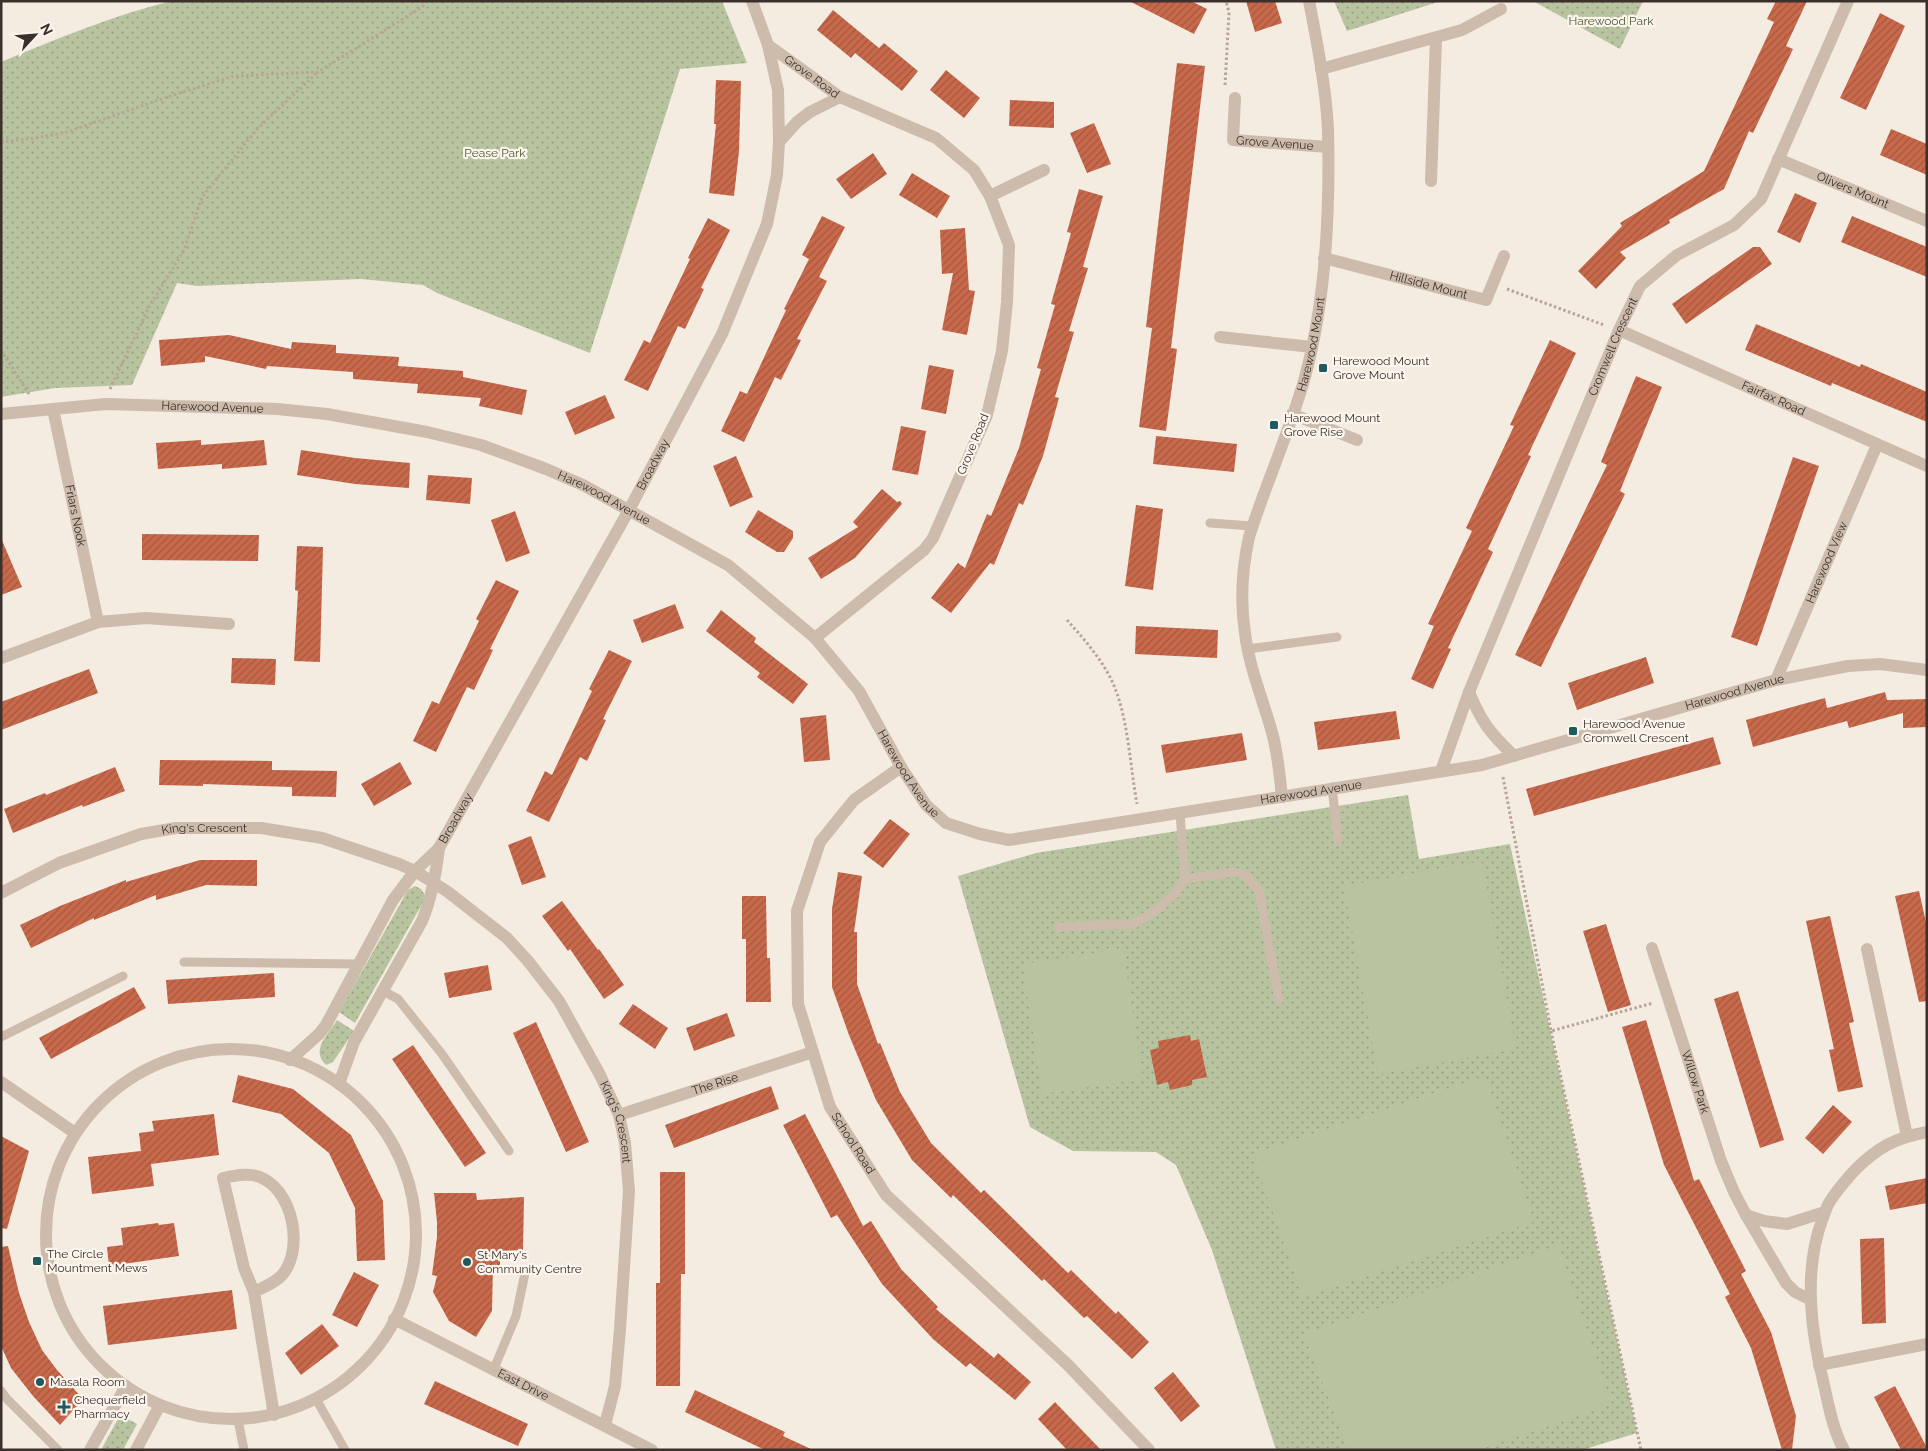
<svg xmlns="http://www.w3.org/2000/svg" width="1928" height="1451" viewBox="0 0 1928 1451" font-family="Raleway,sans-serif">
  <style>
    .grass { fill: url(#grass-dots) }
    .pitch { fill: #b8c4a0 }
    .building { fill: url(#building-hatch) }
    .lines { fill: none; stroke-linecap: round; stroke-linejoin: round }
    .path { stroke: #b9a596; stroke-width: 3; stroke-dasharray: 2.5 2.5; stroke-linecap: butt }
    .lane { stroke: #cdbbac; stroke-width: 9 }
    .street { stroke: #cdbbac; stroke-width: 12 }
    .poi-dot { fill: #1f5a5e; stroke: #fbf5ee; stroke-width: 2 }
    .labels { text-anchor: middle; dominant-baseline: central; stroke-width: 4.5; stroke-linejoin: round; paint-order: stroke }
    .park-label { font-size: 12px; fill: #4a5a2e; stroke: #fbf5ee }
    .street-label { font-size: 12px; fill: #3b302b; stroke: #fbf5ee }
    .poi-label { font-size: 12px; fill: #3b302b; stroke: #fbf5ee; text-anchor: start }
  </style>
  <defs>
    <pattern id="grass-dots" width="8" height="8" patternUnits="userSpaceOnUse" patternTransform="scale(1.25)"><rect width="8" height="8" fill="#b8c4a0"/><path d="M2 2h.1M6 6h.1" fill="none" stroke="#97a083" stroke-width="1.8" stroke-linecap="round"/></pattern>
    <pattern id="building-hatch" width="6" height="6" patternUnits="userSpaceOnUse" patternTransform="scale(1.25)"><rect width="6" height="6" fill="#c8694b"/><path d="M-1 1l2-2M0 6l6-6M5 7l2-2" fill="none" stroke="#a4573f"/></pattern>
  </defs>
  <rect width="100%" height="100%" fill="#f4ebe1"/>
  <path class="grass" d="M172 1H722L747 63 680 69 590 353 437 293 423 285 361 279 197 286 177 283 132 385 55 388 1 397V62C57 39 113 15 172 1Z
    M1334 1H1441L1347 31Z
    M1533 1H1643L1620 49Z
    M1408 795 1419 859 1510 844 1637 1433 1582 1450H1276L1212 1250 1176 1165 1156 1152 1073 1151 1030 1127 958 876 1036 853Z
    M415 886 421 889 426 897 355 1023 339 1012 408 890Z
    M337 1020 354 1031 333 1062 326 1065C310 1050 328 1035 337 1020Z
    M120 1415 137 1424 123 1450H101Z"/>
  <path class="pitch" d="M1482 861 1516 1049 1378 1074 1344 886Z
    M1123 949 1143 1079 1042 1094 1023 964Z
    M1485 1076 1534 1222 1303 1297 1252 1154Z
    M1558 1245 1612 1404 1479 1450H1348L1304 1334Z"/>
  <path class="building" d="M1129 1H1191L1207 9 1194 34Z
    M1246 1H1275L1282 23 1255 32Z
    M1776 1H1807L1786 46 1793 49 1753 133 1749 131 1724 189 1669 220 1670 223 1620 252 1626 258 1596 289 1578 271 1622 226 1620 223 1704 171 1774 22 1767 19Z
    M833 10 879 48 884 43 918 71 902 91 855 53 851 58 817 30Z
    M1880 13 1905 26 1866 110 1840 98Z
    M1177 63 1205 66 1171 348 1177 349 1166 431 1139 427 1152 328 1146 327Z
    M946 70 980 98 964 118 930 90Z
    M716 80 741 81 739 151 734 196 709 193 716 124H714Z
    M1010 100 1054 102V128L1009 126Z
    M1094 123 1111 164 1087 173 1070 133Z
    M1891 129 1927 144V175L1880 155Z
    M873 153 887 174 851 199 836 179Z
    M912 173 950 196 937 218 899 195Z
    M1079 189 1103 196 1083 267 1088 268 1069 331 1074 332 1055 397 1059 398 1043 456 1023 505 1019 503 994 565 990 563 951 613 931 598 958 563 965 568 987 514 991 516 1019 448 1041 369 1037 368 1055 305 1051 304 1071 233 1067 232Z
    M1795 193 1817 203 1800 243 1777 232Z
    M822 216 845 227 819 277 827 281 797 339 801 340 781 380 775 377 744 442 721 431 740 391 747 394 786 310 784 309 809 259 802 255Z
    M1852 216 1927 247V277L1841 242Z
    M708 218 730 230 701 288 704 289 685 329 678 326 648 391 624 380 644 340 650 343 690 259 688 258Z
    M965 228 969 290 975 291 967 335 942 330 953 273 942 274 940 230Z
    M1753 247H1760L1772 264 1686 324 1672 304Z
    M1756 324 1860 367 1861 364 1927 392V422L1832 383 1831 386 1745 350Z
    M229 335 291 349 292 342 336 345V353L399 357 398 366 463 371V377L527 390 522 415 479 406 481 398 417 393 418 384 353 379V372L267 366 266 369 205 356V362L161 366 159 340Z
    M1550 340 1576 353 1528 455 1531 456 1488 549 1493 552 1448 648 1451 649 1433 689 1411 679 1434 626 1428 624 1472 531 1466 528 1514 426 1510 425Z
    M929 365 954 370 946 414 921 409Z
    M1636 376 1662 387 1620 491 1625 494 1541 667 1515 655 1607 465 1601 462Z
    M605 395 615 418 575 435 565 412Z
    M901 426 926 431 918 475 892 470Z
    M1156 436 1237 444 1234 472 1153 464Z
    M201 440V445L264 440 267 465 222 469V464L158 469 156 443Z
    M301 450 355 458 410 463 409 488 355 484 297 475Z
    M736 456 753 497 730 507 713 466Z
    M1793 457 1819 466 1757 646 1731 637Z
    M428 475 472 478 470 504 426 500Z
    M882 489 897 502 900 501 902 504 855 558 821 579 808 558 858 527 853 522Z
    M1136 505 1163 509 1153 590 1125 586Z
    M758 510 793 531V538L784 552H777L745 532Z
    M515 511 530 553 506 562 491 520Z
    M142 534 259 535 258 561 142 560Z
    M1 538 22 587 1 595Z
    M297 546 323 547 320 662 294 661 298 591 295 590Z
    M496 580 519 591 490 649 493 650 474 690 467 687 436 752 413 741 432 701 439 704 479 621 476 619Z
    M675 604 684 628 642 643 633 620Z
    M721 610 756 638 754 642 808 684 793 704 757 677 760 673 706 631Z
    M1136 626 1218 630 1217 658 1135 654Z
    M609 650 632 661 603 719 606 720 587 761 580 757 549 822 526 811 545 771 552 775 592 691 589 689Z
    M1646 657 1654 683 1577 710 1568 683Z
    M232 658 276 659 275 685 231 683Z
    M89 669 98 693 1 730V702Z
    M1885 692 1887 700 1927 699V727L1903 728V713L1849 728 1847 721 1753 747 1746 720 1825 698 1827 708Z
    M1396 711 1400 739 1318 750 1314 722Z
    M826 715 830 760 804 762 800 718Z
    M1242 733 1247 760 1166 773 1161 745Z
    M1713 737 1721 764 1534 816 1526 789Z
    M160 760 272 761V770L337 771 336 797 292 796V787L203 784V786L159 785Z
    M400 762 412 784 374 806 361 784Z
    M115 767 125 791 83 807 82 805 13 833 4 809 45 793 46 795Z
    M890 819 910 834 883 868 863 853Z
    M531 836 546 877 522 885 508 845Z
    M200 860H257V886L206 885 156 900V895L94 920V918L31 948 20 925 60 906 126 880V882Z
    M838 872 862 876 854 932H857V984L878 1044 880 1043 900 1092 931 1143 981 1193 984 1190 1068 1273 1071 1270 1116 1314 1118 1311 1149 1342 1132 1359 1087 1316 1084 1318 1044 1279 1042 1281 953 1195 951 1198 912 1160 876 1100 849 1035 832 987V909Z
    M1919 891 1927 927V1001L1919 1002 1895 896Z
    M742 896H766L767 958H770L771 1002H746V939H742Z
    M562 901 598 950 599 949 624 985 604 999 570 949 568 951 542 916Z
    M1830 916 1854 1022 1849 1023 1863 1087 1838 1092 1829 1050 1834 1049 1806 921Z
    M1606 924 1631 1005 1608 1012 1583 931Z
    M488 965 492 990 449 998 444 973Z
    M274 973 275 997 168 1004 166 980Z
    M134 987 146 1008 51 1059 39 1038Z
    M1738 991 1784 1140 1760 1148 1714 999Z
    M633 1004 668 1028 655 1049 619 1024Z
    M727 1013 735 1036 694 1051 686 1028Z
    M1646 1020 1694 1181 1699 1179 1726 1232 1746 1271 1741 1274 1771 1332 1796 1416 1792 1450H1782L1751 1348 1725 1297 1730 1294 1664 1165 1622 1027Z
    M536 1022 589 1142 566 1152 513 1033Z
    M1190 1035 1191 1041 1199 1039 1207 1077 1192 1080V1085L1170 1090 1168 1082 1157 1085 1150 1050 1159 1048 1158 1041Z
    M413 1045 486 1153 465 1167 392 1059Z
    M238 1075 293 1089 351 1135 383 1201 385 1260 357 1261 355 1208 329 1153 281 1114 232 1102Z
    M771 1086 779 1109 674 1148 665 1125Z
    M1833 1105 1852 1122 1823 1154 1805 1138Z
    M214 1114 219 1155 151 1164 154 1186 92 1194 88 1157 141 1151 139 1133 154 1131 152 1121Z
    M805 1114 863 1226 871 1221 901 1269 938 1307 936 1309 994 1358 998 1353 1031 1382 1015 1400 970 1363 966 1367 933 1339 882 1284 837 1215 831 1218 783 1125Z
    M1 1136 29 1151 7 1229 1 1228Z
    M660 1172H685V1274H681L680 1386H656V1283H660Z
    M1927 1178V1203L1890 1210 1885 1186Z
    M434 1193H476L477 1200 524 1197 523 1250 500 1251V1266H493L492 1311 476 1337 449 1321 433 1292 437 1276 432 1275 437 1237V1222Z
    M158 1223 159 1225 174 1223 179 1256 109 1266 107 1247 123 1245 121 1228Z
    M1884 1238 1886 1323 1862 1324 1860 1239Z
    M8 1246 19 1293 29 1322 42 1350 57 1370 83 1399 60 1425 33 1396 11 1368 1 1346V1247Z
    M354 1272 379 1285 357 1327 332 1315Z
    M232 1290 237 1329 108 1345 103 1306Z
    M322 1324 339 1346 301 1375 285 1353Z
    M1173 1372 1200 1406 1181 1422 1154 1388Z
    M435 1381 528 1424 518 1446 424 1404Z
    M1895 1386 1927 1448V1450H1901L1874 1397Z
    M695 1390 785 1432 783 1436 813 1450H765L685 1412Z
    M1055 1402 1101 1450H1067L1038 1419Z"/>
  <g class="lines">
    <path class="path" d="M1225 85 1229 12 1226 1
      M1 142 36 138 67 132 170 96 234 76 318 72 422 7 427 1
      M1507 289 1604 325
      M1 350 29 394
      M110 389 149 307 184 250 202 197 258 128 318 72
      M1067 620C1083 638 1100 657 1111 679 1128 713 1130 766 1137 804
      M1503 777 1551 1031 1653 1003
      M1551 1031 1641 1450"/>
    <path class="lane" d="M1210 523 1252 526
      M1248 649 1337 637
      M1332 787 1338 841
      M1185 879 1234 872 1245 875 1259 891 1279 1000
      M1059 927 1134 924 1159 908 1175 894 1185 879 1180 813
      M184 962 359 964
      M383 991 398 999 442 1054 509 1151
      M1 1037 123 976
      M493 1371 516 1316 525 1273
      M1 1391 7 1399 58 1450
      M316 1399 345 1450
      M238 1420 244 1450"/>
    <g class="street">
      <path id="s1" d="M768 45 840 97 936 138 974 170 990 196 1009 245 1007 302 1002 351 987 415 933 538 924 550 815 638"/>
      <path d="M1321 69 1462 30 1501 9"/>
      <path id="s2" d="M1235 98 1233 140 1328 147"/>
      <path d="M779 142 797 122 810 112 840 97"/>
      <path id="s3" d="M1778 159 1927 221"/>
      <path d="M1431 181 1436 39"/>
      <path d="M990 196 1044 170"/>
      <path id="s4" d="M1324 258 1486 300 1504 256"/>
      <path id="s5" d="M1619 330 1927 466"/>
      <path d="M1220 337 1312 347"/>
      <path id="s6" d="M53 409 98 622"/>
      <path id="s7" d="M1 414 106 404 277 409 327 414 427 432 481 445 546 469 583 485 728 565 815 638 859 691 901 767 926 805 946 823 980 834 1009 840 1482 765 1776 680 1848 666 1880 664 1927 670"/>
      <path d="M1292 414 1357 440"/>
      <path d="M1 658 98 622 146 618 229 624"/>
      <path id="s8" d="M1776 680 1877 445"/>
      <path d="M1469 692C1482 723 1490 733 1514 756"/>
      <path id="s9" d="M901 767 854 800 820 842 797 911 798 1004 830 1107 886 1195 1068 1365 1149 1450"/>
      <path id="s10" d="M1441 771 1469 692 1619 330 1640 286 1677 255 1734 225 1761 199 1848 1"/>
      <path id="s11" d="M1282 797C1280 777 1278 756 1273 736 1264 702 1249 668 1245 633 1240 601 1242 569 1249 537 1266 483 1290 431 1305 377 1326 300 1330 208 1328 129 1326 88 1317 42 1309 1"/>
      <path id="s12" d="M1 893 59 863 141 834 176 828H261L322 838 399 864 415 871 448 892 507 938 528 961 559 1001 599 1073 619 1115 625 1143 629 1191 620 1329 615 1386 605 1425"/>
      <path id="s13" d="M1652 948 1721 1161 1734 1192 1746 1215 1786 1283 1795 1292 1811 1300"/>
      <path d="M1867 949 1907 1136"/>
      <circle cx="231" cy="1234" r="185"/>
      <path id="s14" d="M290 1060 319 1034 326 1025 393 900 415 871 439 848 629 510 722 334 767 224 777 175 779 142 778 90 768 45 752 1"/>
      <path d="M1 1082 75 1133"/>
      <path d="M339 1084 354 1042 422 921C432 897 436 874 439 848"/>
      <path id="s15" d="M619 1115 813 1052"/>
      <path d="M1746 1215 1764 1221 1787 1224 1825 1212"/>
      <path d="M254 1292C263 1287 276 1283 283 1274 303 1249 294 1195 264 1179 252 1172 237 1175 223 1178L244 1268 254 1292 274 1415"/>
      <path id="s16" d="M394 1319 652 1450"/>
      <path d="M1819 1365 1927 1344"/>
      <path d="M90 1450 126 1386"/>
      <path d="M136 1450 160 1405"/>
      <path d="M1844 1450C1833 1430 1829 1407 1824 1385 1811 1332 1803 1273 1822 1220 1824 1215 1826 1208 1829 1203 1836 1191 1846 1180 1855 1170 1878 1147 1895 1138 1927 1132"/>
    </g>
  </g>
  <g class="poi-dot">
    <rect x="1318" y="363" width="10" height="10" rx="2.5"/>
    <rect x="1269" y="420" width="10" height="10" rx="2.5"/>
    <rect x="1568" y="726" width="10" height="10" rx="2.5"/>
    <rect x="32" y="1256" width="10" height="10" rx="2.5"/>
    <circle cx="467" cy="1262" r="5"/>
    <circle cx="40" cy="1382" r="5"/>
    <path d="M61.5 1399.5h5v5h5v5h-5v5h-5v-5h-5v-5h5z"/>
  </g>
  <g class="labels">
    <g class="park-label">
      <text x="1611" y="21">Harewood Park</text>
      <text x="495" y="153">Pease Park</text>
    </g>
    <g class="street-label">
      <text stroke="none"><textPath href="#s1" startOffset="54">Grove Road</textPath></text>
      <text stroke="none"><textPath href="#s2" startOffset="84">Grove Avenue</textPath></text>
      <text stroke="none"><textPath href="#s3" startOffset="81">Olivers Mount</textPath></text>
      <text stroke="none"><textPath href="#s4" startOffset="108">Hillside Mount</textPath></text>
      <text stroke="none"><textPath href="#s11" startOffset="468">Harewood Mount</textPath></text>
      <text stroke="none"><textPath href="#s10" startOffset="458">Cromwell Crescent</textPath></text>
      <text stroke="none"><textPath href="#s5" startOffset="169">Fairfax Road</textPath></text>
      <text stroke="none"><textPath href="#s7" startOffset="212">Harewood Avenue</textPath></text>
      <text transform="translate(973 444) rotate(-68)">Grove Road</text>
      <text stroke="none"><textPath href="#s14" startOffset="701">Broadway</textPath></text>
      <text stroke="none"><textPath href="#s7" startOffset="618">Harewood Avenue</textPath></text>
      <text stroke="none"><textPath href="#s6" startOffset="109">Friars Nook</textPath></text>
      <text stroke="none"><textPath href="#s8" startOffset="128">Harewood View</textPath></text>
      <text stroke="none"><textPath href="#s7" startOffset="1908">Harewood Avenue</textPath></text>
      <text stroke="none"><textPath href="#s7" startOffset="1038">Harewood Avenue</textPath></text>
      <text stroke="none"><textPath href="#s7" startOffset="1472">Harewood Avenue</textPath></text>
      <text stroke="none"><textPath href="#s14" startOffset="296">Broadway</textPath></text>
      <text stroke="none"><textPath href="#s12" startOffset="216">King's Crescent</textPath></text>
      <text stroke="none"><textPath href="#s13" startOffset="141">Willow Park</textPath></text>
      <text stroke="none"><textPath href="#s15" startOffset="101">The Rise</textPath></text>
      <text stroke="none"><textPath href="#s12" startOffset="764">King's Crescent</textPath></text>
      <text stroke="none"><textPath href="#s9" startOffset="428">School Road</textPath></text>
      <text stroke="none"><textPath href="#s16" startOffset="145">East Drive</textPath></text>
    </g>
    <g class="poi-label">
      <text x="1333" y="361">Harewood Mount<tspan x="1333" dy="14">Grove Mount</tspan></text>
      <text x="1284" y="418">Harewood Mount<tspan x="1284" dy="14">Grove Rise</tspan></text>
      <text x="1583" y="724">Harewood Avenue<tspan x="1583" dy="14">Cromwell Crescent</tspan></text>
      <text x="47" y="1254">The Circle<tspan x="47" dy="14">Mountment Mews</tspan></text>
      <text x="477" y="1255">St Mary's<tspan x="477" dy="14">Community Centre</tspan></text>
      <text x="50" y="1382">Masala Room</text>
      <text x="74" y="1400">Chequerfield<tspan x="74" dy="14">Pharmacy</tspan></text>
    </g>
  </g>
  <rect width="1928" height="1451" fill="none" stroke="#3b302b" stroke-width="5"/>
  <g transform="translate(35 35) rotate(64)" stroke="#fbf5ee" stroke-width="4" paint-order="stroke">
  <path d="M0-4L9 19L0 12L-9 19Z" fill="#3b302b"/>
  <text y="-8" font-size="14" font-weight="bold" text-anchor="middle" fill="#3b302b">N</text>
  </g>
</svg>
